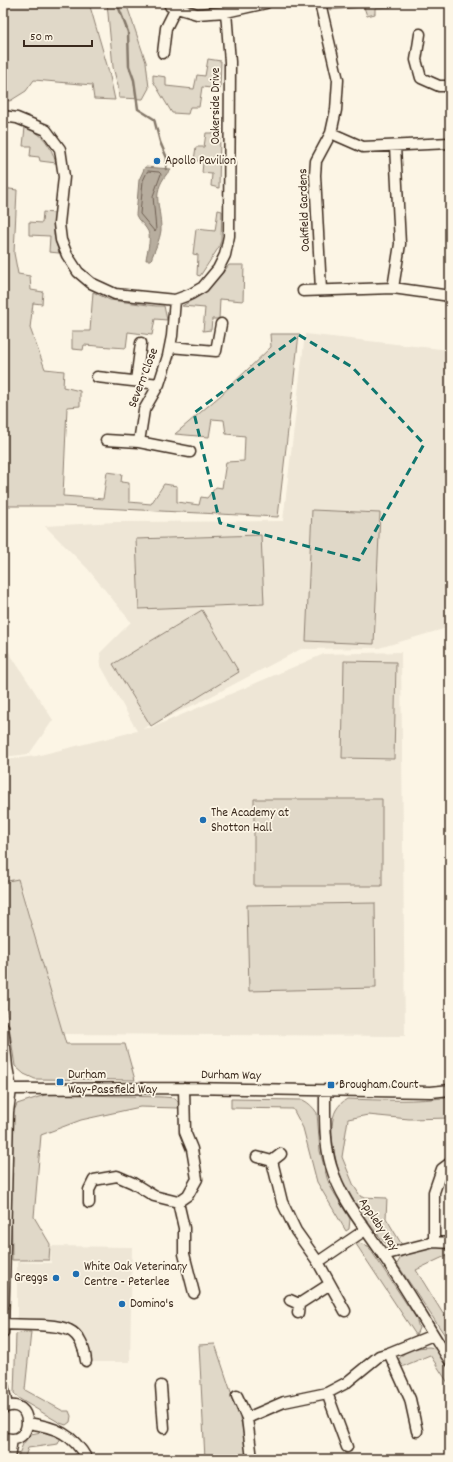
<svg xmlns="http://www.w3.org/2000/svg" width="453" height="1462" viewBox="0 0 453 1462" font-family="Dekko,sans-serif">
  <style>
    .built { fill: #eee6d6 }
    .green { fill: #e0d8c8; stroke: #8e8173 }
    .water { fill: #b7ad9e; stroke: #85796b }
    .lines { fill: none; stroke-linecap: round; stroke-linejoin: round }
    .shore { stroke: #6d5e51; stroke-width: 1 }
    .stream { stroke: #85796b; stroke-width: 2.5 }
    .minor-casing { stroke: #3b2a1e; stroke-width: 13 }
    .minor { stroke: #fcf5e5; stroke-width: 10 }
    .marked { fill: none; stroke: #0f766e; stroke-width: 3; stroke-dasharray: 8 5; stroke-linejoin: round }
    .poi-dot { fill: #1f6fb2; stroke: #fcf5e5; stroke-width: 1.5 }
    .labels { text-anchor: middle; dominant-baseline: central; stroke-width: 3.5; stroke-linejoin: round; paint-order: stroke }
    .street-label { font-size: 13px; fill: #3b2a1e; stroke: #fcf5e5 }
    .poi-label { font-size: 13px; fill: #3b2a1e; stroke: #fcf5e5; text-anchor: start }
  </style>
  <rect width="100%" height="100%" fill="#fcf5e5"/>
  <filter id="ink" filterUnits="userSpaceOnUse"><feTurbulence type="fractalNoise" baseFrequency=".025" numOctaves="2"/><feDisplacementMap in="SourceGraphic" scale="8" xChannelSelector="R" yChannelSelector="G"/><feConvolveMatrix kernelMatrix="1 2 1 2 8 2 1 2 1" color-interpolation-filters="sRGB"/></filter>
  <g filter="url(#ink)">
    <path class="built" d="M305 334 450 350V627L379 648 301 649 204 700 142 729 153 727 324 654 401 652 405 1036 63 1034 22 888 3 880V760L36 756 137 731 101 666 100 653 131 622 87 568 45 526 116 522 283 521Z
      M3 643 53 720 29 754 3 757Z
      M50 1246 132 1247 130 1362H81L80 1351 69 1338 49 1330 17 1329V1262L51 1263Z"/>
    <path class="green" d="M3 3H89L109 72 115 100 94 99 92 85 34 80 26 91 10 101 6 100 8 76 3 75Z
      M107 3H126L146 62 149 88 143 99 119 98 118 86 113 67Z
      M330 3H390L391 7 375 8V14L367 16 364 7 329 10Z
      M208 59 221 61 220 89 202 87 199 107H190L188 114 172 113 153 81V75L166 77V86L194 89 197 75 205 76Z
      M25 127C43 133 51 146 56 163L40 161 39 157 30 156 31 146H23Z
      M206 133H220L219 188 211 186 212 174 202 173 203 162 194 160 196 147H204Z
      M3 188 17 190 14 253 18 274 30 276 31 290 43 292 42 304 33 303 30 328 45 369 64 371 63 387 80 391V406L67 407 63 496 103 499 107 472 122 474 121 482 129 483V502L151 504 164 484 177 486V502L199 505 201 497 207 498 216 487 222 488 226 462 244 461 245 436 226 434 224 420 212 419 209 437 175 434 221 395 271 347 270 334H299L278 517 62 506H3Z
      M218 210 222 211 221 240 219 247 200 276 197 275 198 255 193 254 196 229 215 231Z
      M43 212 55 213 54 235 59 253 49 252 50 236 29 235V222L42 223Z
      M229 265H244L243 301 220 299 219 319H212L211 330 203 331 205 308 182 306C205 293 213 285 229 265Z
      M93 292 110 300 156 306H164L167 320 155 319 152 335 128 332 126 348 84 345 83 350 72 349V331H90Z
      M312 510 380 513 374 644 306 641Z
      M261 535 264 604 139 609 136 539Z
      M202 610 239 672 151 726 113 664Z
      M344 661 396 662 394 759 342 758Z
      M254 799H382V886H254Z
      M18 879 66 1044H125L135 1080 35 1079 24 1074 15 1066 3 986V882Z
      M375 903 376 988 249 991 247 905Z
      M48 1094C75 1094 102 1096 129 1096 144 1097 160 1096 175 1098L179 1103 178 1108 140 1107 81 1120 41 1135 34 1217 50 1244 49 1260H12L11 1165 13 1113 17 1104Z
      M450 1097V1118L409 1119 368 1115 348 1119 342 1157 354 1186 361 1197 387 1198 386 1218 402 1245 388 1246C372 1230 353 1201 343 1181 335 1165 327 1126 336 1110 339 1105 342 1102 347 1099 381 1100 416 1102 450 1097Z
      M231 1099 303 1100C309 1103 313 1107 317 1113L320 1151 327 1178 330 1186 350 1219 349 1229 346 1231 317 1182 303 1128 293 1109 231 1108Z
      M359 1243 368 1246 416 1318 419 1328 416 1335 356 1244Z
      M436 1246 450 1249V1254L439 1259 416 1270 450 1325V1343L397 1264 401 1257 406 1254Z
      M24 1332H31L25 1390 63 1411H69L71 1416 70 1422 66 1425 60 1423 18 1398 14 1393 16 1334Z
      M215 1344 242 1425 247 1459H205L199 1345Z
      M429 1347 435 1348 450 1370V1386L430 1355 399 1368 398 1360C407 1348 415 1348 429 1347Z
      M41 1432H52L61 1437 58 1444 28 1448 24 1459H17L23 1444 31 1434Z"/>
    <path class="water" d="M145 167 171 169C149 193 161 203 161 230 160 240 154 251 151 260H146C147 250 153 237 146 228 143 223 138 221 136 215L139 180Z"/>
    <g class="lines">
      <path class="shore" d="M148 171 159 172 161 174 153 196 156 230 155 232 140 214 143 181Z"/>
      <path class="stream" d="M117 3 128 32 129 66 134 80 138 109 154 119 160 142 167 158 166 169"/>
      <g class="minor-casing">
        <path id="minor" d="M169 3 170 6 197 14 226 12 266 3
          M320 3 338 80 336 110 331 133 316 161 315 175 321 290
          M420 34 416 60 421 78 439 86H450
          M163 53 166 28 176 8
          M3 116 17 118 46 130 60 149 64 177 59 224 61 240 67 255 78 272 91 283 115 294 175 300 191 294 203 287 218 269 225 255 229 236 230 62 226 12
          M331 133 363 147 450 143
          M395 146 400 244 393 288 450 296
          M303 291 393 288
          M170 347 216 351 221 324
          M97 377 159 384
          M136 381 141 343
          M106 440 139 442 190 452
          M139 442 144 410 159 384 168 356 172 336 175 300
          M3 1027 7 1067 11 1089 8 1112 3 1333
          M11 1089 184 1088 431 1092 450 1090
          M325 1090C325 1116 324 1142 331 1166 341 1200 364 1226 383 1255 407 1289 427 1326 450 1361
          M257 1157 272 1161 282 1202 296 1231 318 1262 345 1311
          M272 1161 281 1154
          M178 1202 184 1228V1254L194 1293
          M89 1203V1190L94 1180 117 1176 133 1183 154 1196 178 1202 188 1195 197 1179 192 1149 185 1132 184 1088
          M434 1242V1192L442 1169 450 1163
          M383 1255 434 1242 450 1243
          M318 1262 365 1230
          M290 1300 299 1304
          M298 1313 299 1304 330 1284
          M3 1324C19 1325 55 1323 69 1330 80 1335 85 1350 86 1361
          M389 1353 410 1399 417 1431
          M3 1386 7 1406
          M161 1386 164 1428
          M327 1393 347 1447
          M237 1396 247 1418
          M3 1408C35 1394 35 1450 3 1437
          M28 1423C56 1427 73 1434 87 1459
          M9 1459 12 1439
          M252 1459 247 1418 284 1402 327 1393 346 1383 379 1356 389 1353 433 1335"/>
      </g>
      <use href="#minor" class="minor"/>
    </g>
  </g>
  <path class="marked" d="M299 335 352 367 424 444 359 560 220 523 194 413Z"/>
  <g class="poi-dot">
    <circle cx="157" cy="161" r="4"/>
    <circle cx="203" cy="820" r="4"/>
    <rect x="56" y="1078" width="8" height="8" rx="2"/>
    <rect x="327" y="1081" width="8" height="8" rx="2"/>
    <circle cx="76" cy="1274" r="4"/>
    <circle cx="56" cy="1278" r="4"/>
    <circle cx="122" cy="1304" r="4"/>
  </g>
  <g class="labels">
    <g class="street-label">
      <text transform="translate(216 106) rotate(-90)">Oakerside Drive</text>
      <text transform="translate(305 210) rotate(-92)">Oakfield Gardens</text>
      <text transform="translate(144 378) rotate(-69)">Severn Close</text>
      <text transform="translate(231 1076) rotate(1)">Durham Way</text>
      <text transform="translate(378 1225) rotate(56)">Appleby Way</text>
    </g>
    <g class="poi-label">
      <text x="165" y="161">Apollo Pavilion</text>
      <text x="211" y="813">The Academy at<tspan x="211" dy="15">Shotton Hall</tspan></text>
      <text x="68" y="1075">Durham<tspan x="68" dy="15">Way-Passfield Way</tspan></text>
      <text x="339" y="1085">Brougham Court</text>
      <text x="84" y="1267">White Oak Veterinary<tspan x="84" dy="15">Centre - Peterlee</tspan></text>
      <text x="48" y="1278" text-anchor="end">Greggs</text>
      <text x="130" y="1304">Domino's</text>
    </g>
  </g>
  <rect width="453" height="1462" fill="none" stroke="#fcf5e5" stroke-width="16"/>
  <rect x="8" y="8" width="437" height="1446" fill="none" stroke="#3b2a1e" stroke-width="1.5" filter="url(#ink)"/>
  <path d="M24 40v6h68v-6" fill="none" stroke="#3b2a1e" stroke-width="2"/>
  <text x="30" y="40" font-size="12" fill="#3b2a1e" stroke="#fcf5e5" stroke-width="3" paint-order="stroke">50 m</text>
</svg>
